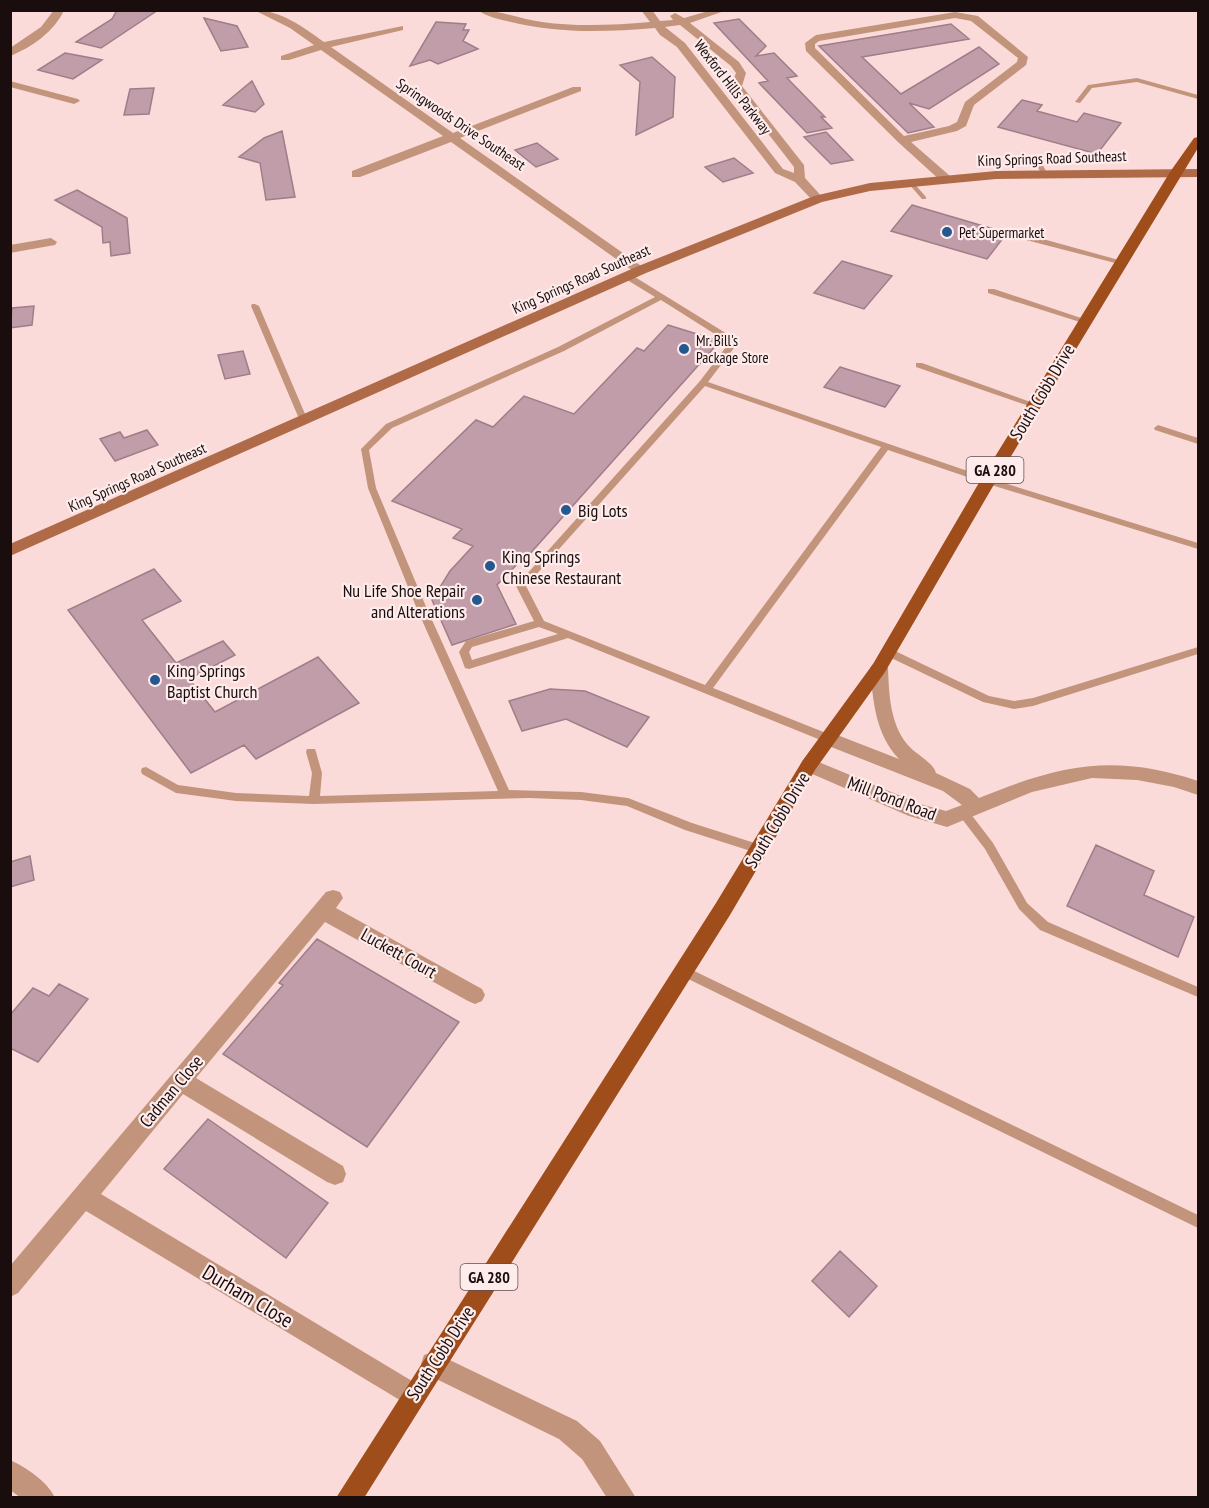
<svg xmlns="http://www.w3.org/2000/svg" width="1209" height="1508" viewBox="0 0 1209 1508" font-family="'PT Sans Narrow',sans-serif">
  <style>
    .building { fill: #c09da9; stroke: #9f7d89; stroke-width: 1.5 }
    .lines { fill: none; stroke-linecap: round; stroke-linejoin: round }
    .lane { fill: #c3947c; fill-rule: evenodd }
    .street { fill: #c3947c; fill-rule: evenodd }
    .secondary { fill: #af6b48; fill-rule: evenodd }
    .primary { fill: #9f4d1a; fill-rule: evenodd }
    .poi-dot { fill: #235890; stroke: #fdeceb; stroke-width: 2 }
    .labels { text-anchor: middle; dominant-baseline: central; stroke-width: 4.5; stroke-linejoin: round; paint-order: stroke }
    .far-street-label { font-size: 15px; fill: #1a0d0d; stroke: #fdeceb }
    .far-poi-label { font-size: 15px; fill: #1a0d0d; stroke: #fdeceb; text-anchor: start }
    .shield { fill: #fdeceb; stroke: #5e5050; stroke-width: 1.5 }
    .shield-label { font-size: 16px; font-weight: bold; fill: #1a0d0d }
    .street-label { font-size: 18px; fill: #1a0d0d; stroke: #fdeceb }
    .poi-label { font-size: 18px; fill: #1a0d0d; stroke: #fdeceb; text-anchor: start }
    .near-street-label { font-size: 21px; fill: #1a0d0d; stroke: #fdeceb }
  </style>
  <rect width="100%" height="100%" fill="#fbdbd9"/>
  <path class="building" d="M117 10H158L101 48 76 42 112 19Z
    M204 18 237 26 248 47 221 51Z
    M739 19 766 46 756 56 774 53 797 76 787 78 825 117H821L832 128 807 133 759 83 768 81 714 23Z
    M436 22 466 24 463 30H469L463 41 478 49 438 64 430 60 410 66Z
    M951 24 969 39 862 57 901 94 979 47 999 64 929 109 909 103 934 127 908 133 819 46Z
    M65 53 102 60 73 79 38 70Z
    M652 57 675 77 673 117 636 135 640 82 620 65Z
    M252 81 264 104 255 112 223 105Z
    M154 88 149 114 124 115 130 89Z
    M1022 100 1042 105 1037 111 1077 122 1084 113 1121 123 1097 154 998 127Z
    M282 131 295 197 266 200 260 163 239 157 264 138Z
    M826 132 853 160 831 164 804 137Z
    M537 143 558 159 536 167 515 150Z
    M734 158 753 173 723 182 705 167Z
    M77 190 127 218 130 253 111 256 110 242 103 243 102 227 55 200Z
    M912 205 1007 233 987 259 891 231Z
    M842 261 892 276 864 309 814 293Z
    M34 306 32 325 10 328 12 308Z
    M668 325 720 341 527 557 525 556 497 585 516 624 452 645 432 600 450 571 473 546 453 538 462 529 392 501 476 420 493 427 524 396 574 414 637 348 644 351Z
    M243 351 250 374 225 379 218 355Z
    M840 367 900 386 885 407 824 387Z
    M147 430 158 445 115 461 100 439 120 432 124 438Z
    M154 569 181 601 142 620 176 663 223 641 235 655 189 679 215 712 318 657 359 703 256 759 244 745 191 773 68 610Z
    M550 689 585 691 649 717 627 747 566 719 522 731 509 701Z
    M1096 845 1154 871 1144 895 1194 917 1178 957 1067 906Z
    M30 856 34 880 10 887V862Z
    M317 939 459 1022 367 1147 223 1054 283 985 279 983Z
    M59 984 88 999 38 1062 10 1048V1015L33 988 49 996Z
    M208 1119 328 1203 286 1258 164 1169Z
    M840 1251 877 1286 849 1317 812 1281Z"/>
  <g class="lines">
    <path class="lane" d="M1137 78 1198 95V99L1137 82 1092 88 1080 103 1075 102 1088 85Z
      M1036 156 1039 158 1047 173 1046 174 1041 173 1033 158Z
      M908 181H912L926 197V199H922L908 183Z
      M1026 236H1032L1126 262 1119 264 1026 240Z
      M624 274H630L737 340V344L708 382 991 479 1198 543V549L985 483 888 450 713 688 831 735 832 738 831 741H823L568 638 469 669 465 668 459 652 466 641 534 621 516 586 518 584 700 381 729 343 661 300 564 351 392 428 369 450 376 488 427 609 509 790 581 792 628 798 692 823 764 846 766 849 764 852 760 854 685 830 627 806 581 800 529 798 314 804 236 801 176 793 142 774 141 771 142 768 146 767 178 785 236 793 309 796 312 773 306 752 307 749H315L316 752 322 773 320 796 498 791 417 609 368 488 361 449 386 424 558 347 655 297 624 278ZM705 386 881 447 705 685 544 621 526 586ZM539 627 558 634 472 660 469 652 472 647Z
      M988 289H994L1090 321 1089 323H1083L988 293Z
      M252 304H255L259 306 308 421 307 423 304 424 300 421 251 306Z
      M916 363H922L1039 405 1038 407H1032L916 367Z
      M1158 425 1198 438V444L1155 430 1154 428Z
      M1198 647V654L1033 706 1014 709 983 702 885 655 883 652 885 649H891L989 696 1014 701 1033 698Z
      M963 808 967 809 993 843 1027 903 1048 922 1198 987V997L1040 930 1019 909 985 849 959 815 958 812 959 809Z
      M684 966 1198 1215V1228L680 975 678 971 680 967Z"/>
    <path class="street" d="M54 10H64C55 31 31 48 10 56V48L41 27Z
      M254 10C281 10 303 27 324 42L403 26V30L331 47 453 133 573 87H581V91L460 138 647 270 646 273H636L451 142 360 177H352V171L443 136 321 50 289 60H281V56L314 45 290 28Z
      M477 10C499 10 520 19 542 22 578 27 614 25 650 22L641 10H652L660 21 673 20 670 16 675 13 684 18 712 10H727L690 23 739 62 746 73 742 86 804 165 805 178 824 199 818 203 814 202 795 182 775 173 677 47 660 35 655 28C605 32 556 34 507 21 497 19 486 16 477 10ZM680 25 731 66 736 73 731 86 794 167V173L783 169 685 43 665 27Z
      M955 12 978 16 1028 57 1026 65 974 105 966 126 957 131 911 142 950 176 952 179 946 183 942 182 898 142 806 51 805 43 816 35ZM955 18 971 21 1018 58 1017 62 965 102 957 122 949 126 904 136 815 48V44L819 41Z
      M10 81 78 99 80 101 74 104 10 87Z
      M51 238 57 242 55 245 10 253V245Z
      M879 662 885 664 888 668C889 694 890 723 907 744 915 754 933 762 936 773L970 789 979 798C1060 765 1113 753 1198 781V795L1174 787 1137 780 1092 778 1032 792 947 827 909 816 803 770 800 765 803 760 809 758 920 804 946 811 962 805 943 791 821 743 818 738 821 733 827 731 899 759C875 734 873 700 870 668L873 664Z
      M333 890 340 892 343 898 336 908 482 989 485 995 482 1001 475 1004 468 1001 325 922 196 1078 343 1166 346 1174 343 1182 335 1185 327 1182 183 1094 101 1194 422 1387 425 1396 422 1405 413 1408 86 1211 18 1293 10 1297V1266L326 892Z
      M433 1352 577 1421 600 1441 636 1498H607L582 1459 559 1439 424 1373 421 1364 424 1355Z
      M10 1460C26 1467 48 1482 55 1498H21L10 1490Z"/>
    <path class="secondary" d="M1198 169V177L996 179 870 191 822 202 646 273 10 556V544L636 267 814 196 870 183 996 171Z"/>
    <path class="primary" d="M1198 137V148L996 481 885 672 815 770 730 915 364 1498H336L716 903 803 760 873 664 980 481 1170 172 1194 138Z"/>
  </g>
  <g class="poi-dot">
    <circle cx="947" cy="232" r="6"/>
    <circle cx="684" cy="349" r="6"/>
    <circle cx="566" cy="510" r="6"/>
    <circle cx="490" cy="566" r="6"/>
    <circle cx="477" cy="600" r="6"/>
    <circle cx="155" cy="680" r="6"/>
  </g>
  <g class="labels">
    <g class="far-street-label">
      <text transform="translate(733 87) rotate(52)">Wexford Hills Parkway</text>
      <text transform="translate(461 124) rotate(34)">Springwoods Drive Southeast</text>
      <text transform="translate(1052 158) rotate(-2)">King Springs Road Southeast</text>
      <text transform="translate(581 279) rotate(-24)">King Springs Road Southeast</text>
      <text transform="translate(137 477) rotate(-24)">King Springs Road Southeast</text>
    </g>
    <g class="far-poi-label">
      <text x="959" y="232">Pet Supermarket</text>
      <text x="696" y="340">Mr. Bill's<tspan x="696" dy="17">Package Store</tspan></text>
    </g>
    <g class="shield">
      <rect x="966.5" y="457" width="57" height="26" rx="4.5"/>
      <rect x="460.5" y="1264" width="57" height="26" rx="4.5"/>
    </g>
    <g class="shield-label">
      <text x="995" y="470">GA 280</text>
      <text x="489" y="1277">GA 280</text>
    </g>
    <g class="street-label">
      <text transform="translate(1042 392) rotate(-59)">South Cobb Drive</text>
      <text transform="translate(892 798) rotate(21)">Mill Pond Road</text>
      <text transform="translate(777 820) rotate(-59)">South Cobb Drive</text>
      <text transform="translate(399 953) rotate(29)">Luckett Court</text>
      <text transform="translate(171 1091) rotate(-50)">Cadman Close</text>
      <text transform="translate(440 1353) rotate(-57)">South Cobb Drive</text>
    </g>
    <g class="poi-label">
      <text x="578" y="510">Big Lots</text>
      <text x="502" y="556">King Springs<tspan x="502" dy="21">Chinese Restaurant</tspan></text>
      <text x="465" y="590" text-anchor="end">Nu Life Shoe Repair<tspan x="465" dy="21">and Alterations</tspan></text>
      <text x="167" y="670">King Springs<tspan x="167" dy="21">Baptist Church</tspan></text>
    </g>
    <g class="near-street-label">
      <text transform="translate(248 1296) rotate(31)">Durham Close</text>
    </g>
  </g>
  <rect width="1209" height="1508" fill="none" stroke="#1a0d0d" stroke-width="24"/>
</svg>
